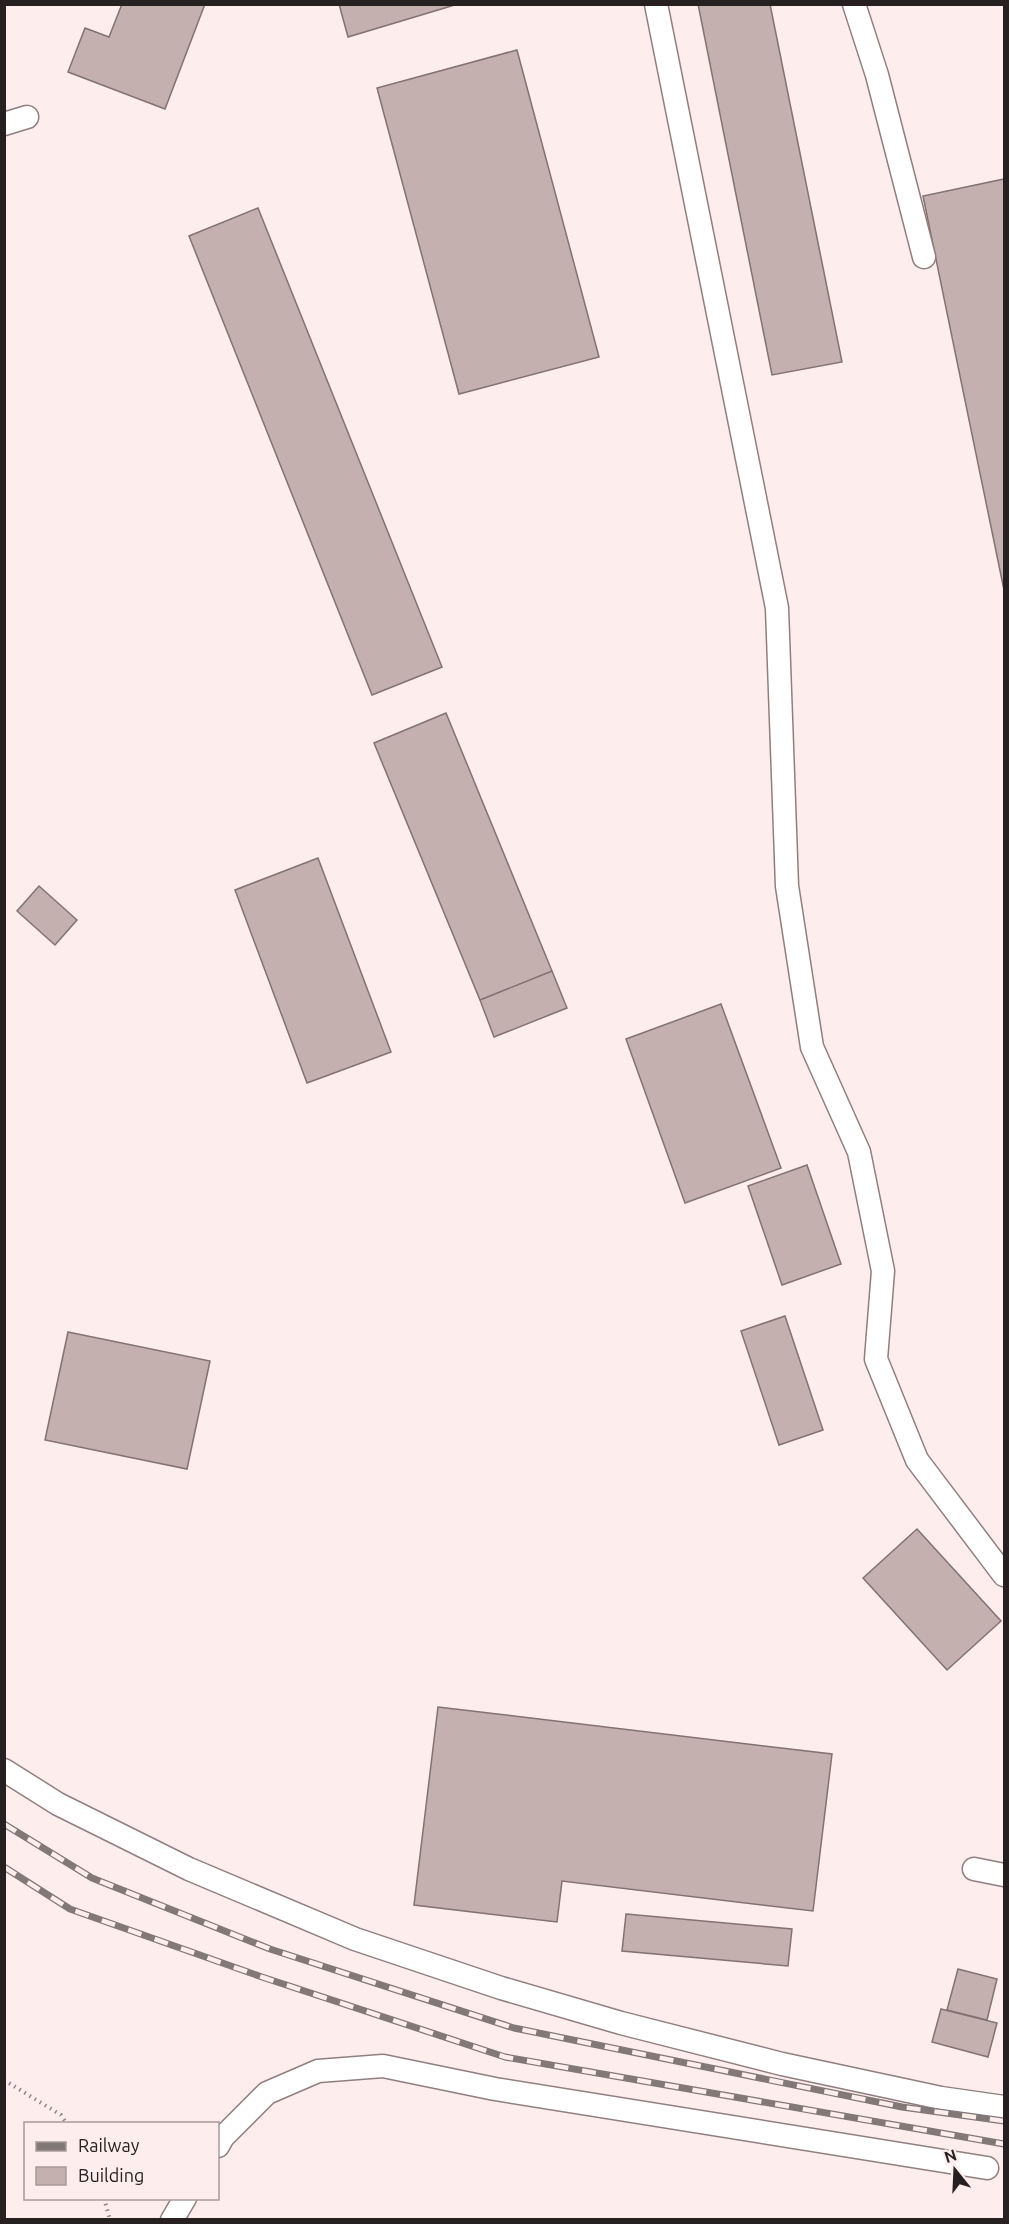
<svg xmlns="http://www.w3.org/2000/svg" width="1009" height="2224" viewBox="0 0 1009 2224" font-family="Ubuntu,sans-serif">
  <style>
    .building { fill: #c3b0af; stroke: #837271; stroke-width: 1.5 }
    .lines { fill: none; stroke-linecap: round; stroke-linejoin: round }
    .service-casing { stroke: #917f7f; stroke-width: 25 }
    .path { stroke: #928686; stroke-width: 4; stroke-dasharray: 1.5 4.5; stroke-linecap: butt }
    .service { stroke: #fff; stroke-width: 22 }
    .rail-casing { stroke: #837878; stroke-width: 7 }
    .rail { stroke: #feeded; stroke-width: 4.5; stroke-dasharray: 14; stroke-linecap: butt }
  </style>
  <rect width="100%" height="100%" fill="#feeded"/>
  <path class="building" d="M122 4H205L165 109 68 72 85 28 109 37Z
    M339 4H458L348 37Z
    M698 4H770L842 362 772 375Z
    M517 50 599 357 459 394 377 88Z
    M1004 179V590L923 196Z
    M258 208 442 667 372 695 189 236Z
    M446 713 552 971 480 1000 374 743Z
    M318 858 391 1052 307 1083 235 890Z
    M39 886 77 920 55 945 17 911Z
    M552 971 567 1008 494 1037 480 1000Z
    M721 1004 781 1168 685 1203 626 1039Z
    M807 1165 841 1264 782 1285 748 1186Z
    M785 1316 823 1430 779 1445 741 1331Z
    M68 1332 210 1361 187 1469 45 1440Z
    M917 1529 1001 1621 947 1670 863 1578Z
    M438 1707 832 1754 813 1911 562 1881 557 1922 414 1905Z
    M626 1914 792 1929 788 1966 622 1951Z
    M958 1969 997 1979 987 2020 947 2010Z
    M941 2009 997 2023 988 2057 932 2042Z"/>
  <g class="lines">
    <g class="service-casing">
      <path id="service" d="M656 4 777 608 787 886 812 1047 859 1152 883 1271 876 1359 917 1460 1004 1575
        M854 4 877 75 924 257
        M4 124 27 117
        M4 1770 58 1804 189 1869 355 1939 501 1988 621 2023 782 2064 941 2098 1004 2107
        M974 1869 1004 1875
        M218 2146 223 2137 267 2093 318 2071 383 2066 495 2089 987 2168
        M172 2220 185 2198"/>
    </g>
    <path class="path" d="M4 2080 61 2115 67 2124
      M104 2198 110 2220"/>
    <use href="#service" class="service"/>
    <g class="rail-casing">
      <path id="rail" d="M4 1824 92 1878 270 1949 514 2028 902 2107 1004 2121
        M4 1867 70 1909 262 1977 505 2057 1004 2144"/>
    </g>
    <use href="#rail" class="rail"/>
  </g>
  <rect width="1009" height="2224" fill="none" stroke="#272020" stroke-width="12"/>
  <rect x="24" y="2122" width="195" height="78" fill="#feeded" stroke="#a89b9b" stroke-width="1.5"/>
  <rect x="36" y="2142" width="30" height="9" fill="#837878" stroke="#a89b9b" stroke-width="1.5"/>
  <text x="78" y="2152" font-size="18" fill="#272020">Railway</text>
  <rect x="36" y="2167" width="30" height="18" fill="#c3b0af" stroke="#a89b9b" stroke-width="1.5"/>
  <text x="78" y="2182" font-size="18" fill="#272020">Building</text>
  <g transform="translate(955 2170) rotate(342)" stroke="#feeded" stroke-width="4.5" paint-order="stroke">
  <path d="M0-4.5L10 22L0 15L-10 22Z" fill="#272020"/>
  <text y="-9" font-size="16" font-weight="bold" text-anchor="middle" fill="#272020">N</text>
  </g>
</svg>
